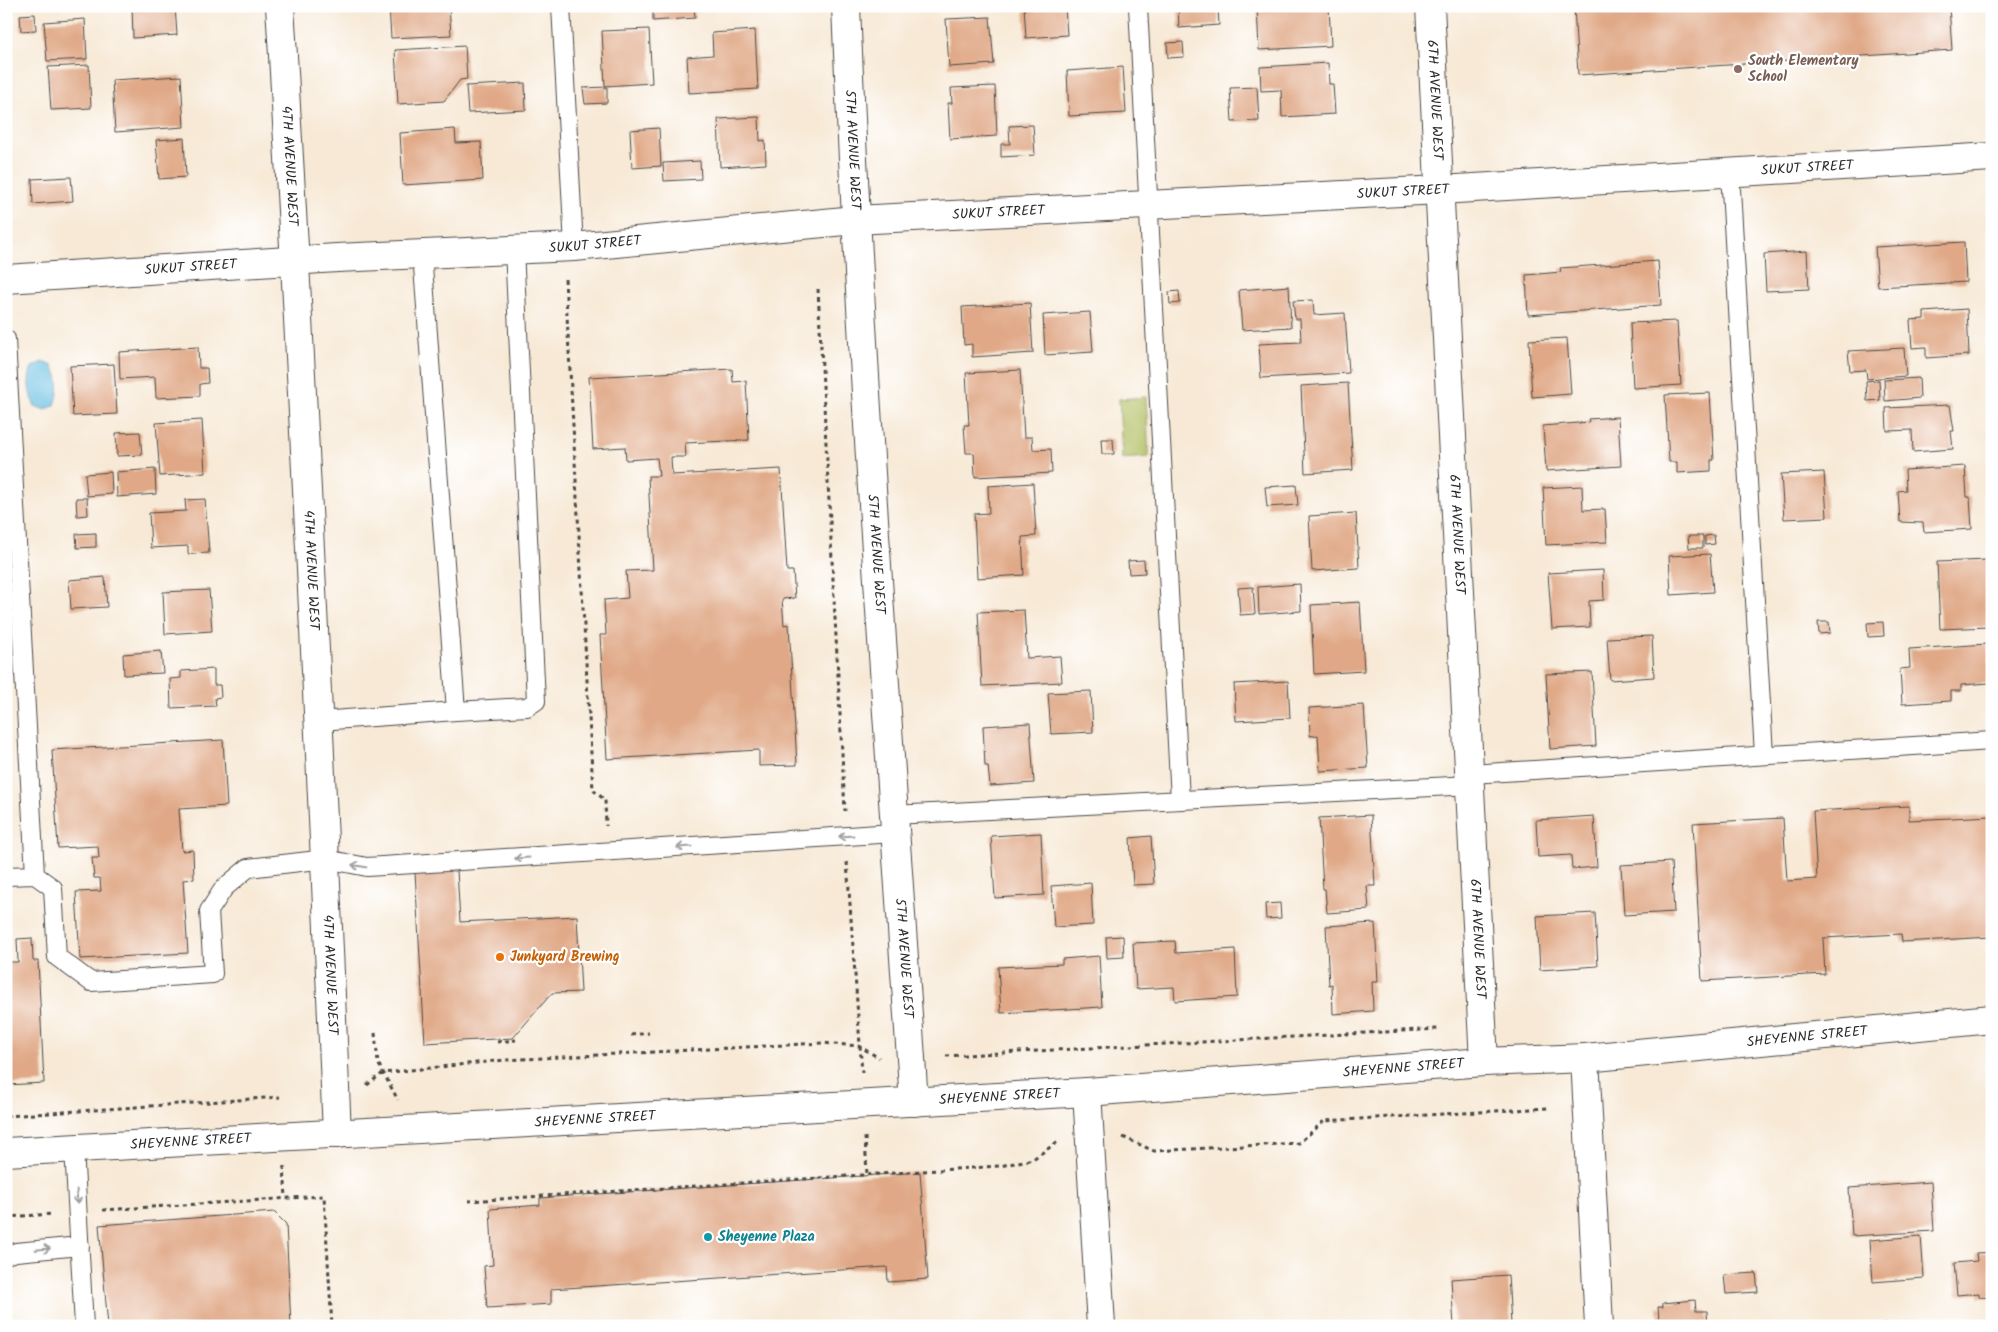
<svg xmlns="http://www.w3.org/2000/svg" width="1998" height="1332" viewBox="0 0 1998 1332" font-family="Kalam,sans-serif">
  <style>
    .green { fill: #b0be60; stroke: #6e7446 }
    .water { fill: #63bde1; stroke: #477486 }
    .building { fill: #e0a886 }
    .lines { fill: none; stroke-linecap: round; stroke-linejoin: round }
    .service-casing { stroke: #4a4845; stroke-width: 20 }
    .minor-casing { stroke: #4a4845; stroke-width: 30 }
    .secondary-casing { stroke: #4a4845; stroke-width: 30 }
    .path { stroke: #4a4845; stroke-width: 3; stroke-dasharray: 4 4; stroke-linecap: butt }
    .service { stroke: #fff; stroke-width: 18 }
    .minor { stroke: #fff; stroke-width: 28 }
    .secondary { stroke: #fff; stroke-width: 28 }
    .oneway { stroke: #a0a0a0 }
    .education-dot { fill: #8d6e63; stroke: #fff; stroke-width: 2 }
    .food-dot { fill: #e8710a; stroke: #fff; stroke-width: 2 }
    .culture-dot { fill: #0f9aa8; stroke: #fff; stroke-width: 2 }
    .labels { text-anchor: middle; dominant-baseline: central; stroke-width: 4.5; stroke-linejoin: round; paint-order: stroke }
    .education-label { font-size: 14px; font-weight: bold; fill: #785e54; stroke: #fff; text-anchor: start }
    .street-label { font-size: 14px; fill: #2b2b2b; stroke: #fff }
    .food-label { font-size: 14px; font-weight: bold; fill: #c56008; stroke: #fff; text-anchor: start }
    .culture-label { font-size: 14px; font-weight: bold; fill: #0d838f; stroke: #fff; text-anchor: start }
  </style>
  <rect width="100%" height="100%" fill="#fff"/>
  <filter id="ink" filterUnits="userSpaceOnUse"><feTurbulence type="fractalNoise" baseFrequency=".02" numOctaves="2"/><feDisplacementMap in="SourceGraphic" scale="10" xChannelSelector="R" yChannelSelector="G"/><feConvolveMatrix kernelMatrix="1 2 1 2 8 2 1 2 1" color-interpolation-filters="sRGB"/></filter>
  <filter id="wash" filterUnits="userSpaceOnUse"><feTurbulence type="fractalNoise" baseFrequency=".0096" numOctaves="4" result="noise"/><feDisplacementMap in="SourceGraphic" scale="20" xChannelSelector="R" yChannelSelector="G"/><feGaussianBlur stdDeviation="1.12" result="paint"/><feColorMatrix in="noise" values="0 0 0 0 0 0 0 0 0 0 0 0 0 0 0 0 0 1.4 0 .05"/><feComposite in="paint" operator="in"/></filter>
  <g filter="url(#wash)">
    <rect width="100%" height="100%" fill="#f7e9d6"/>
    <path class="green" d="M1146 397 1149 457 1122 459 1119 399Z"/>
    <path class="water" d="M42 362 53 366C60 379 60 391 55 405L45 410 35 406C28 393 27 381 32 367Z"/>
    <g id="blocks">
      <path class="building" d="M132 6H175L177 35 133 38Z
        M389 6H449L451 35 391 38Z
        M653 6H694L695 18 653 21Z
        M1024 6H1065L1067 35 1026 38Z
        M1178 6H1218L1219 25 1179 28Z
        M1257 6H1329L1331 46 1259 50Z
        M1574 6H1949L1952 50 1578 75Z
        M35 14 36 30 21 31 20 15Z
        M990 17 994 64 949 67 946 19Z
        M85 19 87 59 47 61 44 22Z
        M649 29 652 83 605 86 602 31Z
        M755 30 758 89 689 93 687 57 713 55 712 33Z
        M1183 42 1184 57 1168 58 1167 43Z
        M465 46 467 79 460 80 444 101 398 104 395 50Z
        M1328 63 1329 84H1333L1335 114 1282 117 1281 90 1261 91 1260 67Z
        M89 65 91 108 51 110 48 67Z
        M1123 67 1126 113 1069 116 1067 71Z
        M181 76 184 127 115 132 112 80Z
        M525 83 526 110 468 113 466 86Z
        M995 86 997 136 950 139 948 103H952L951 88Z
        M607 87V103L585 104 583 88Z
        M1257 87 1259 121 1232 122 1230 88Z
        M759 117 760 141 765 140 766 164 720 167 718 119Z
        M1033 125 1035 155 1001 157V144H1010L1009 126Z
        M659 128 661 166 632 168 630 130Z
        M455 129 456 143 481 142 483 180 403 185 400 133Z
        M184 138 186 177 159 179 156 140Z
        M700 161 701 179 664 181 663 163Z
        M71 177 73 201 33 204 32 179Z
        M1964 242 1966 282 1878 287 1875 247Z
        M1807 251 1809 289 1766 291 1764 254Z
        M1658 261 1661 305 1528 315 1526 275 1561 272 1560 268Z
        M1289 286 1291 327 1242 330 1239 290Z
        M1179 291 1180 303 1170 304 1169 292Z
        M1313 300 1314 315 1345 313 1349 373 1261 378 1259 344 1301 342 1300 319H1295L1293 301Z
        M1030 303 1033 353 972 357V344L964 345 962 307Z
        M1967 309 1969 355 1926 358V347L1912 348 1910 320 1924 319V312Z
        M1090 312 1093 352 1045 355 1043 315Z
        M1677 321 1681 385 1633 388 1630 323Z
        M1567 338 1571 394 1532 397 1529 340Z
        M198 347 199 368H207L208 383 200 384V396L156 398 155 377 120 379 119 352Z
        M1904 348 1906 376 1867 379 1866 370 1850 371 1848 351Z
        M114 364 117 414 73 416 70 366Z
        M732 369 733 382 746 381 749 440 685 443 686 457H671L672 475 781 469 787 571H793L795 598 782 599 784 625 789 624 797 765 759 766V750L607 759 600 635H606L604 600 628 598 626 571 653 570 648 476H659L657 458 626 460 625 447 593 449 589 377Z
        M1020 370 1024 437H1032L1033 450 1051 449 1052 473 975 477 974 453H966L964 425H969L966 373Z
        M1919 378 1920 398 1885 401 1884 380Z
        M1879 380 1880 400 1867 401 1866 381Z
        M1348 383 1353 470 1305 473 1301 386Z
        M1710 393 1714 460H1711V471L1677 473V462H1669L1665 395Z
        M1950 405 1954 431H1951L1953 449 1913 452 1912 430 1887 431 1886 408Z
        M1618 417 1621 466 1546 471 1543 426 1589 422 1588 419Z
        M202 420 205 473 160 476 156 423Z
        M140 432 142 455 117 456 116 433Z
        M1101 439H1113L1114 454H1102Z
        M1965 466 1967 497H1970L1972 529 1924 532 1923 523 1900 522 1898 491 1906 490 1905 470Z
        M155 469 156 494 117 497 116 472Z
        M111 472 112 494 87 496 85 474Z
        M1824 472 1827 517 1784 519 1781 474Z
        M1033 483 1036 536 1022 537 1024 575 977 578 974 514 989 513 988 486Z
        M1296 485 1298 505 1267 507 1265 487Z
        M1582 486 1583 510 1605 509 1607 542 1546 545 1543 488Z
        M76 498H87L88 515 77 516Z
        M205 499 209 553 188 554V546L151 548 149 513 186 511 185 500Z
        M1356 513 1359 568 1312 571 1309 516Z
        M96 533V547L77 548 76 534Z
        M1714 535 1715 544 1705 545V536Z
        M1688 536H1703V548H1689Z
        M1710 554 1713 592 1671 595 1669 556Z
        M1144 560 1145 573 1129 574 1128 561Z
        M1988 560 1990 627 1940 629 1937 562Z
        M1603 570 1604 600 1589 601 1590 627 1552 629 1548 573Z
        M105 577 107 607 71 609 69 580Z
        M1300 584 1301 611 1259 614 1258 587Z
        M1253 587 1255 614 1240 615 1238 588Z
        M209 590 212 631 165 634 163 592Z
        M1360 602 1364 671 1314 674 1311 605Z
        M1024 610 1027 658 1060 656 1062 682 982 686 978 612Z
        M1818 622H1829L1830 633 1819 634Z
        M1883 622 1884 636 1868 637 1867 623Z
        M1652 636 1654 677 1610 680 1607 638Z
        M1988 644 1990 683 1961 685V691H1951V701L1902 704 1900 669 1910 668 1909 649Z
        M161 651 163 673 124 675 123 654Z
        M214 669V685H220L221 697 215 698 216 706 171 708 170 679 181 678V671Z
        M1592 672 1596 746 1550 749 1546 674Z
        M1288 681 1290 718 1236 721 1234 684Z
        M1091 691 1093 732 1051 734 1048 693Z
        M1364 705 1368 768 1320 771 1318 735 1310 736 1309 708Z
        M1030 723 1034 783 990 786 988 766H985L983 726Z
        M223 740 227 806 179 809 182 851 193 850 194 879 183 880 188 953 80 959 76 892 101 891 100 878H94L92 858H99L98 846 58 848 52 750Z
        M1909 806V820L1992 816V937L1902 942 1901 934 1823 938 1825 974 1702 981 1693 823 1783 818 1787 881 1817 879 1813 811Z
        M1371 815 1375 886H1367L1369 910 1327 913 1325 889H1323L1319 818Z
        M1594 816 1597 867 1572 869 1571 855 1538 857 1536 820Z
        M1041 833 1044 895 995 898 991 836Z
        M1151 836 1154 884 1133 885 1130 838Z
        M1671 862 1674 912 1624 915 1621 865Z
        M457 870 460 922 577 916 581 992 552 993 513 1038 425 1043 415 872Z
        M1091 883 1093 925 1054 927 1051 886Z
        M1280 903 1281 918 1266 919 1265 904Z
        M1595 913 1598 966 1540 970 1537 916Z
        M1375 923 1378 982H1372L1373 1011 1333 1014 1332 984 1329 985 1326 926Z
        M1123 936 1124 957 1107 958 1106 937Z
        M32 938 33 961H38L44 1083 6 1085V962H18L17 939Z
        M1175 941 1176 953 1235 949 1237 997 1175 1001 1174 987 1136 989 1133 943Z
        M1099 956 1102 1007 1001 1013 998 967 1062 964V959Z
        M920 1172 928 1279 888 1282 887 1267 551 1289V1304L487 1308 484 1266 493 1265 490 1209 540 1205V1198Z
        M1931 1182 1934 1231 1852 1236 1849 1188Z
        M274 1212 286 1224 291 1326H108L99 1225Z
        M1921 1236 1924 1278 1873 1282 1870 1240Z
        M1992 1252V1296L1979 1297V1293L1957 1295 1954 1263 1977 1261 1976 1253Z
        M1756 1273 1758 1292 1726 1294 1724 1275Z
        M1508 1275 1511 1324 1454 1326 1451 1279Z
        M1695 1300 1696 1311H1707L1708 1326H1664V1321H1659L1658 1307H1663V1303Z
        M1928 1321V1326H1883V1324Z"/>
    </g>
  </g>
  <g filter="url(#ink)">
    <use href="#blocks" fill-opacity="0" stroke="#4a4845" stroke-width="1"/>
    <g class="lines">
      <g class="service-casing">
        <path id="service" d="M561 6 574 247
          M1138 6 1180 800
          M1730 172 1764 755
          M6 339 35 875
          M456 711 527 707 536 701 514 249
          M319 721 456 711 422 253
          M1471 774 1992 741
          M893 815 1471 785
          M6 876 35 875 53 888 57 957 91 982 213 974 209 911 224 888 248 868 326 859 367 867 894 833
          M74 1148 84 1326
          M6 1255 16 1252 80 1246"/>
      </g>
      <g class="minor-casing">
        <g id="minor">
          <path id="s1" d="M280 6C303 382 321 758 337 1134"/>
          <path id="s2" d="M846 6C861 372 889 737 914 1102"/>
          <path id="s3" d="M1430 6 1484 1062"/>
          <path id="s4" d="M6 279 337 258 574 247 855 220 1440 190 1992 157"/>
          <path d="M1585 1058 1599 1326"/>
          <path d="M1087 1092 1101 1326"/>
        </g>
      </g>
      <g class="secondary-casing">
        <g id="secondary">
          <path id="s5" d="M6 1152 1087 1092 1484 1062 1585 1058 1992 1019"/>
        </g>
      </g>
      <path class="path" d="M565 279 593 790 605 800 606 826
        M818 289 845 811
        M847 862 862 1073
        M375 1033 378 1063 398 1100
        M631 1035 649 1033
        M497 1042 516 1040
        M946 1056 1438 1029
        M367 1085 383 1073 505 1060 822 1043 859 1046 879 1058
        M6 1116 280 1097
        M865 1137 867 1175
        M1123 1137 1154 1151 1299 1143 1324 1121 1548 1108
        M284 1166 286 1198
        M468 1201 1000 1166 1033 1159 1059 1141
        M103 1210 324 1196 332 1326
        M6 1217 52 1214"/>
      <use href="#service" class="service"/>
      <use href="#minor" class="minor"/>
      <use href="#secondary" class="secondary"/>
    </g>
    <defs><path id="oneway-shaft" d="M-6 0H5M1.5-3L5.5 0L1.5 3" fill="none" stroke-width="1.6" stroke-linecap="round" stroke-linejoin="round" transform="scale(1.25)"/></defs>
    <g class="oneway">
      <use href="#oneway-shaft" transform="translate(846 836) rotate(176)"/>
      <use href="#oneway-shaft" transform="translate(684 847) rotate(176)"/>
      <use href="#oneway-shaft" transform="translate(522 858) rotate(176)"/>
      <use href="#oneway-shaft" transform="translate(359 866) rotate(-170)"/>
      <use href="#oneway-shaft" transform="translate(77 1197) rotate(87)"/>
      <use href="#oneway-shaft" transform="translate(43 1249) rotate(-5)"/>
    </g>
  </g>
  <circle class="education-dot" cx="1738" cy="69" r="5"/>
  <circle class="food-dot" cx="500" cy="957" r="5"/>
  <circle class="culture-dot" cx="708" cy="1237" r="5"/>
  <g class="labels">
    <g class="education-label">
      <text x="1748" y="61">South Elementary<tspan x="1748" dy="16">School</tspan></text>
    </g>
    <g class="street-label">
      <text stroke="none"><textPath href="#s3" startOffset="94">6TH AVENUE WEST</textPath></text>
      <text stroke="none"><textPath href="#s2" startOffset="144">5TH AVENUE WEST</textPath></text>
      <text stroke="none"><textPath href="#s1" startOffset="160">4TH AVENUE WEST</textPath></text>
      <text stroke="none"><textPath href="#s4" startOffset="1805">SUKUT STREET</textPath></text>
      <text stroke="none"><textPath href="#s4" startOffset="1400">SUKUT STREET</textPath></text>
      <text stroke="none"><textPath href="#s4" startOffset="995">SUKUT STREET</textPath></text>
      <text stroke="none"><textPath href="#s4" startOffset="590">SUKUT STREET</textPath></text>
      <text stroke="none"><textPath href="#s4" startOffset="185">SUKUT STREET</textPath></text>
      <text stroke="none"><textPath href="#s3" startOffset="529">6TH AVENUE WEST</textPath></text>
      <text stroke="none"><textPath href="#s2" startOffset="549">5TH AVENUE WEST</textPath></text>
      <text stroke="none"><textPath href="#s1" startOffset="565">4TH AVENUE WEST</textPath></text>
      <text stroke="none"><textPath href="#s3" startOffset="934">6TH AVENUE WEST</textPath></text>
      <text stroke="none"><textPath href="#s2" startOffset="954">5TH AVENUE WEST</textPath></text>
      <text stroke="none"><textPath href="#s1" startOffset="970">4TH AVENUE WEST</textPath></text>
      <text stroke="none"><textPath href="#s5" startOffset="1805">SHEYENNE STREET</textPath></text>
      <text stroke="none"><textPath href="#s5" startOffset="1400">SHEYENNE STREET</textPath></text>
      <text stroke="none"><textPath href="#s5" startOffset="995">SHEYENNE STREET</textPath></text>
      <text stroke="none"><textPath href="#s5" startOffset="590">SHEYENNE STREET</textPath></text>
      <text stroke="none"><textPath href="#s5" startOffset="185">SHEYENNE STREET</textPath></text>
    </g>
    <g class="food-label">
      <text x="510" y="957">Junkyard Brewing</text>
    </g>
    <g class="culture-label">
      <text x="718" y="1237">Sheyenne Plaza</text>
    </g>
  </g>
  <rect width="1998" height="1332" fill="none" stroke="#fff" stroke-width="25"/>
</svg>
